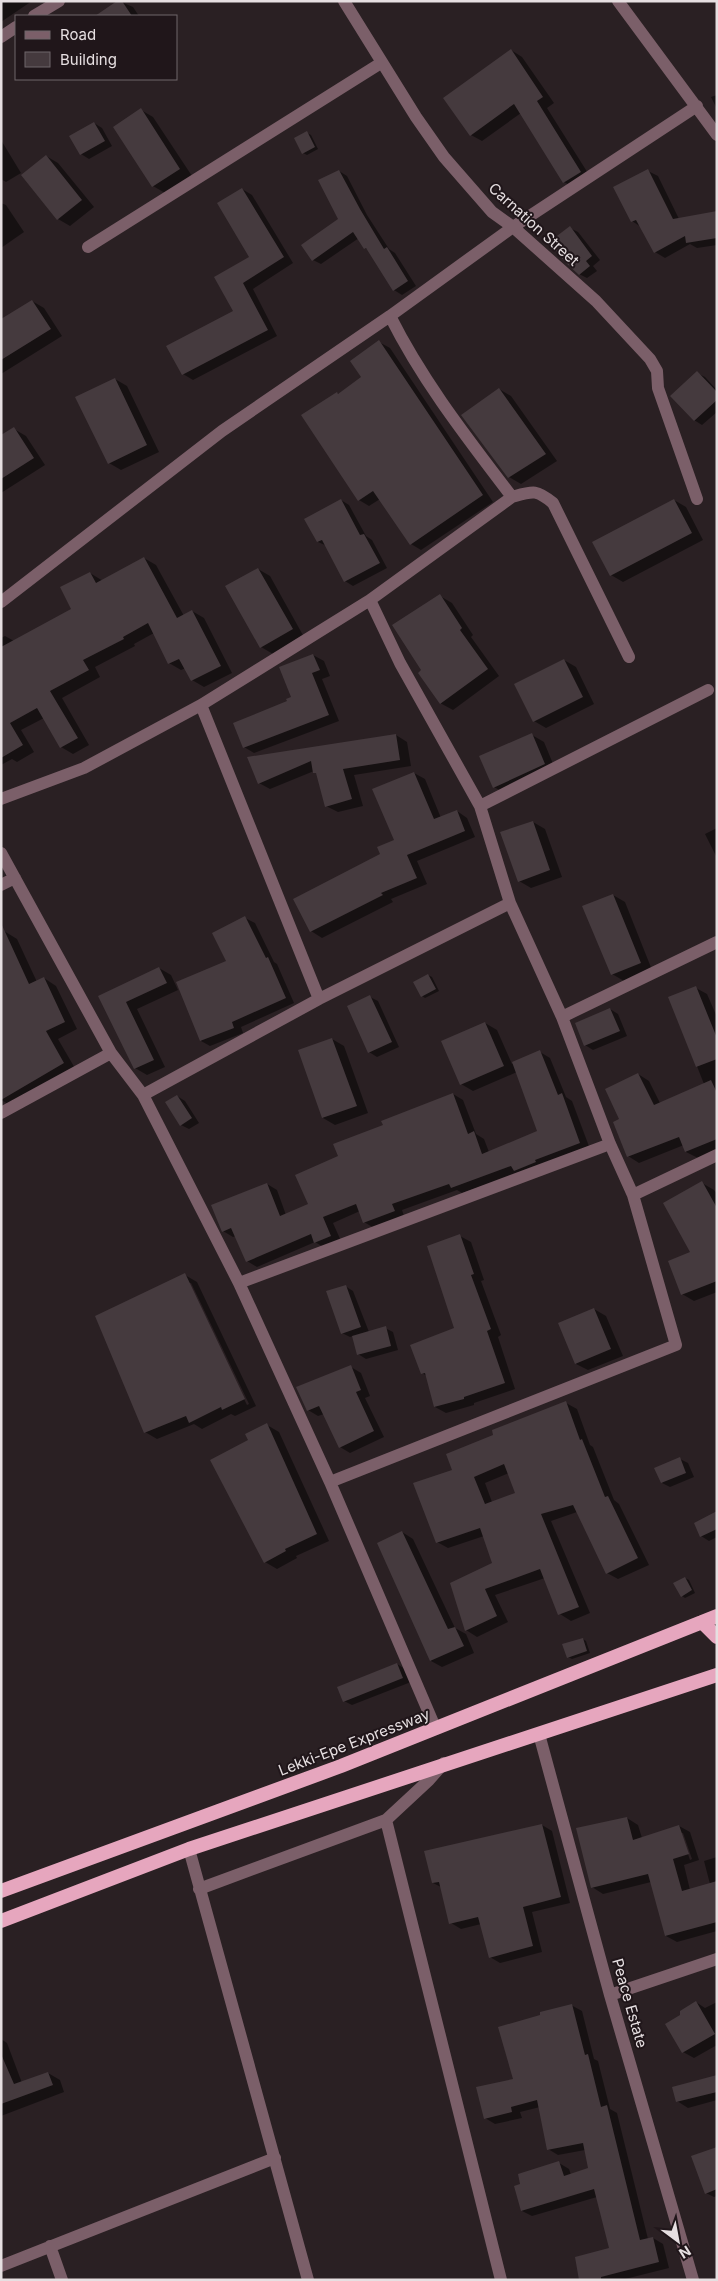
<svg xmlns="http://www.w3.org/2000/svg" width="718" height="2281" viewBox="0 0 718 2281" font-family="Inter,sans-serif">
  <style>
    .shadow { fill: #0007; fill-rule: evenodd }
    .building { fill: #453a3e; fill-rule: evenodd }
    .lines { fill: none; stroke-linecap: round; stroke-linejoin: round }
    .minor { stroke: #7b5f69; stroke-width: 12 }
    .trunk { stroke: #e6a6be; stroke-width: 14 }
    .labels { text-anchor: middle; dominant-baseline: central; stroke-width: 4; stroke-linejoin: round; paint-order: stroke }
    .street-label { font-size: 15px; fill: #e6dfe1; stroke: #20161a }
  </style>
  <rect width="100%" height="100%" fill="#2a2023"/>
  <path class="shadow" d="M1 1H32L1 22Z
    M119 1 133 7 139 16H101L100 15Z
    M511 50 522 57 554 103 547 108 591 178 575 188 564 182 521 113 482 141 471 135Z
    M717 95V109L711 97Z
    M141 110 153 117 192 176 165 193 153 186Z
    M94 123 102 128 112 146 89 159 81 154Z
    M307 133 311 135 318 149 307 155 303 153Z
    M1 140 21 173 6 182 1 179Z
    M46 156 58 163 94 207 70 226 58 219 23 175Z
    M339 171 347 176 367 215 389 249 395 253 416 286 402 295 394 290 369 250 365 248 359 238 321 264 313 260 340 219Z
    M648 171 658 176 679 219 717 212V245L697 248 690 244 665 258 655 252 641 227 632 221Z
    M242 189 252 195 293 263 253 289 277 336 193 380 183 374 235 312 216 278 251 258Z
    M1 203 6 205 24 232 1 248Z
    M570 228 578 232 600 260 593 266 597 271 587 278 579 274Z
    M32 301 44 308 62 336 1 374V320Z
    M379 342 390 348 493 502 421 550 411 544 380 499 369 506 359 500 337 393 339 394 363 377Z
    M697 373 705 377 717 390V412L702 425 694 420Z
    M115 379 127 386 159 452 121 470 109 463Z
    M499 389 511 396 557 461 521 484 509 477 462 415Z
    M14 429 26 436 45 465 1 493V437Z
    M341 500 349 505 366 536 372 540 387 568 353 586 345 581 327 546 318 542Z
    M674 500 686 507 703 540 623 582 611 575Z
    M144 558 156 565 184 616 192 611 204 618 232 673 204 687 192 680 186 668 181 670 169 663 154 633 134 644 135 646 95 667 100 677 62 698 89 745 73 754 61 747 44 718 21 730 34 752 17 762 12 759 1 765V638L5 636 14 641 73 610 90 573 103 581Z
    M258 569 270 576 304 637 273 654 261 647Z
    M440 596 452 603 473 635 471 637 499 676 453 710 440 703 423 670Z
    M313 655 324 661 330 676 322 679 339 721 254 753 244 747 293 697Z
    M564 660 576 667 594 704 546 728 534 721Z
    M396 735 407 742 411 766 354 775 363 806 338 812 326 806 318 775 314 771 270 789 259 783 248 758Z
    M532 735 544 742 556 771 506 794 494 787Z
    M414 773 425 779 441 818 457 811 467 818 475 837 417 861 427 884 391 899 393 902 322 938 311 931 295 899 382 855 396 841Z
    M533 822 545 829 562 877 531 888 519 881Z
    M717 828V858L705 834Z
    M613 895 625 902 652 970 624 981 612 974Z
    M245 918 255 923 274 962 277 964 294 1003 241 1027 243 1033 210 1046 201 1041 228 961Z
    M4 931 17 939 37 982 44 978 56 986 77 1029 58 1039 76 1070 14 1107 1 1100Z
    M159 968 171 975 178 990 137 1009 165 1067 147 1075 135 1068 100 996Z
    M428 975 432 977 439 991 425 998 422 996Z
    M696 988 707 994 717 1017V1150L698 1158 686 1152 684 1145 639 1163 628 1156 621 1120 638 1074 649 1081 660 1103 704 1084 670 998Z
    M370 997 378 1001 399 1047 377 1057 369 1052Z
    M610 1009 618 1014 627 1036 593 1050 585 1045Z
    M485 1023 497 1030 512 1064 540 1052 550 1058 566 1097 572 1101 590 1149 462 1193 457 1190 402 1210 404 1216 374 1228 364 1222 360 1211 333 1223 341 1241 325 1248 315 1242 257 1267 247 1261 236 1236 233 1237 223 1231 267 1184 277 1190 286 1215 310 1205 339 1157 384 1126 453 1094 463 1100 476 1134 484 1139 489 1152 539 1131 517 1072 473 1091 461 1084Z
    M332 1039 344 1046 368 1113 335 1125 323 1118Z
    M177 1096 185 1101 199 1123 189 1129 181 1125Z
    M702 1183 714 1190 717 1194V1292L694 1301 682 1294 692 1253Z
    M460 1236 471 1242 484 1280 481 1281 501 1335 498 1337 515 1389 474 1403V1405L446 1413 435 1407 427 1376 422 1373 455 1329Z
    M185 1275 197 1282 256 1406 235 1416 231 1414 202 1429 194 1424 157 1439 145 1432ZM188 1283H191L249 1404 247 1405Z
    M345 1286 353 1291 369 1332 385 1328 393 1332 398 1350 366 1359 358 1354 353 1336 350 1337 342 1333Z
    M594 1309 606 1316 623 1356 588 1370 576 1364Z
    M351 1367 361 1373 370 1396 365 1398 384 1437 350 1453 340 1447 324 1414 318 1416 308 1410Z
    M566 1403 577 1409 590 1445 593 1447 614 1500 619 1504 649 1565 618 1579 607 1573 577 1512 551 1521 590 1613 571 1621 560 1614 545 1578 495 1595 508 1622 477 1637 466 1630 493 1564 484 1536 448 1548 437 1542 454 1470ZM509 1473 516 1494 492 1502 485 1483Z
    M267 1425 279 1432 329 1541 296 1556 297 1558 277 1569 265 1562 250 1440Z
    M680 1459 688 1463 694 1477 670 1487 662 1483Z
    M717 1515V1537L709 1541 701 1536Z
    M402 1532 413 1539 455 1628 466 1634 474 1653 442 1667 431 1661 379 1543Z
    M685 1578 689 1580 695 1593 685 1598 682 1596Z
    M583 1639 586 1641 590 1653 572 1659 568 1657Z
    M397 1664 405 1669 411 1682 352 1705 344 1701Z
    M627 1818 638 1825 642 1838 679 1826 690 1832 699 1860 684 1865 690 1890 710 1884 704 1861 717 1857V1931L677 1942 666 1936 651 1882 603 1894 592 1887ZM681 1833H683L692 1859 690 1860Z
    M542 1825 552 1831 570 1903 532 1912 542 1952 500 1963 490 1957 481 1924 461 1929 451 1923 441 1887 433 1883Z
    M696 2002 705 2008 717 2002V2045L694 2058 683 2052 667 2024 681 2016Z
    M571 2005 582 2011 594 2059 598 2061 610 2109 617 2113 648 2239 653 2238 663 2244 669 2268 621 2280H581L610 2249 597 2197 532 2216 522 2211V2184L559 2163 569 2169 571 2175 590 2169 585 2150 558 2155 548 2149 540 2107 520 2112 522 2118 495 2124 485 2118Z
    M1 2039 7 2043 22 2083 48 2073 60 2080 64 2092 1 2116Z
    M717 2077V2100L688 2108 677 2101Z
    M717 2148V2196L714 2197 706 2193Z"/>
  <path class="building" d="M117 1H122L132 16H95Z
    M511 49 543 97 537 101 581 172 563 183 514 104 470 136 443 98Z
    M141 108 180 169 152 187 113 127Z
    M94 122 105 141 80 155 69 136Z
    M307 131 315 147 302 154 294 138Z
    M46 155 82 200 57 220 21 175Z
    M648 169 673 219 717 211V238L686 243 685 236 654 253 636 220 631 222 613 187Z
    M339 170 360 209 384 249 387 247 408 281 393 291 366 248 364 249 353 232 312 261 301 245 338 219 318 180Z
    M242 188 284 257 243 283 268 330 182 375 166 346 233 311 214 277 249 257 217 203Z
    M570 226 592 256 586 261 590 266 579 275 565 262 549 242Z
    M32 300 51 329 1 360V319Z
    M379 340 483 495 410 545 373 491 358 501 301 415 337 392 338 394 361 377 350 361Z
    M697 371 717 392V400L694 421 670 396Z
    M115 378 147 445 108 464 75 397Z
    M499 388 546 454 508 478 461 415Z
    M14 427 34 458 1 479V435Z
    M341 499 360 535 364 534 380 563 344 582 322 540 317 542 304 519Z
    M674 499 692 533 610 576 592 542Z
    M144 557 177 618 192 610 221 666 191 681 179 659 168 664 148 623 123 637 124 639 83 660 89 670 50 691 78 738 60 748 37 708 10 723 23 745 1 758V647L71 609 60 587 90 572 96 583Z
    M258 568 293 629 260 648 225 586Z
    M440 594 462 628 460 630 488 669 440 704 418 673 421 670 392 625Z
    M313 654 320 670 312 673 329 715 243 748 233 723 287 701 286 699 291 697 279 667Z
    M564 659 583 697 533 722 514 684Z
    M532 733 545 764 493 788 479 756Z
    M396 734 400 760 343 769 352 799 325 807 316 773H313L311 761 258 784 247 757Z
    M414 772 434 819 457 810 465 831 407 855 417 878 381 893 383 895 310 932 293 899 380 854 377 847 394 840 372 789Z
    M533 821 550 870 518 882 500 832Z
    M613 894 641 963 611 975 582 906Z
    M245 916 266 958 268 957 286 998 232 1022 234 1028 200 1041 176 982 226 961 212 933Z
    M1 923 29 984 44 977 65 1022 46 1031 64 1063 1 1100Z
    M159 967 167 983 126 1002 154 1060 134 1069 98 996Z
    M428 974 436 989 421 997 413 982Z
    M696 986 717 1038V1059L696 1067 668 997Z
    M370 995 392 1042 368 1053 347 1006Z
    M610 1008 620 1031 584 1046 575 1023Z
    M485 1022 504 1066 460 1085 441 1041Z
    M332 1038 357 1106 322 1118 298 1050Z
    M540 1050 558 1095 562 1093 580 1143 535 1160 536 1162 514 1171 511 1166 451 1188 449 1184 392 1204 395 1211 363 1223 356 1204 323 1217 331 1236 314 1243 311 1234 246 1262 231 1228 222 1232 211 1205 267 1183 280 1216 308 1204 295 1175 338 1156 333 1144 383 1125 381 1121 453 1093 468 1134 474 1131 482 1154 537 1131 512 1062Z
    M638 1073 654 1105 711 1080 717 1093V1139L685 1152 679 1137 627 1157 613 1122 619 1119 605 1089Z
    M177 1095 192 1118 180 1126 165 1102Z
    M702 1181 717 1208V1281L681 1295 668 1261 690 1252 663 1203Z
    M460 1234 474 1274 471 1275 491 1329 487 1331 505 1383 464 1397V1399L434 1407 425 1373 421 1374 410 1345 454 1328 427 1246Z
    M185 1273 245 1399 222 1410 221 1407 189 1423 186 1416 144 1433 95 1316Z
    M346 1285 361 1327 341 1334 326 1291Z
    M594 1308 611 1349 575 1364 558 1323Z
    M386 1326 391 1346 357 1355 352 1336Z
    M351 1365 361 1390 356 1392 374 1431 339 1448 319 1406 307 1411 296 1387Z
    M566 1401 580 1440 582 1439 605 1497 608 1496 638 1558 606 1574 573 1505 541 1514 579 1607 558 1615 540 1569 485 1589 497 1616 465 1631 450 1583 492 1563 480 1528 436 1543 413 1483 452 1470 446 1454 493 1435 492 1430ZM504 1464 515 1493 485 1504 474 1477Z
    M267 1423 317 1534 285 1549 286 1551 264 1563 210 1460 248 1440 245 1434Z
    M680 1457 686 1473 661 1483 654 1468Z
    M717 1511V1529L700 1537 694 1523Z
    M402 1531 448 1629 455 1627 464 1646 430 1661 377 1543Z
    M685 1577 692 1590 681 1597 673 1583Z
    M583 1638 587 1651 567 1658 562 1644Z
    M397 1663 403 1678 343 1702 337 1687Z
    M627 1817 633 1840 679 1825 689 1854 673 1859 682 1891 717 1881V1922L665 1936 648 1874 591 1888 576 1828Z
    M542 1824 561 1897 523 1907 533 1946 489 1958 478 1917 449 1924 439 1882 432 1883 424 1851Z
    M696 2001 715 2034 682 2053 665 2024 680 2015V2011Z
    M572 2004 585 2055 588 2054 601 2107 607 2105 640 2240 653 2237 659 2262 601 2277V2280H579L575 2257 609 2248 594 2189 521 2211 514 2186 520 2184 518 2174 559 2161 564 2176 588 2168 583 2143 547 2150 537 2100 511 2107 512 2112 484 2119 476 2087 513 2079 498 2027 540 2015V2012Z
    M1 2054 14 2084 48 2072 53 2085 1 2104Z
    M717 2075V2092L676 2102 672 2087Z
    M717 2147V2189L705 2194 691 2156Z"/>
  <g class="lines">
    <path class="minor" d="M344 1 416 117 444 157 492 212 513 227 596 301 650 359 657 371 658 388 697 499
      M618 1 717 135
      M34 16 59 1
      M1 37 16 27
      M88 247 381 63
      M390 316C423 382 468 439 512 497
      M1 602 222 431 390 316 513 227 697 106
      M201 705 319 999
      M1 799 84 768 201 705 370 600 512 497C533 491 536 489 553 503L629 657
      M480 806 708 690
      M1 853 111 1053 143 1095 239 1283 330 1482 435 1727
      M1 885 15 878
      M562 1017 717 942
      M143 1095 319 999 510 903
      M1 1113 111 1053
      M633 1195 717 1155
      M239 1283 610 1144
      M330 1482 676 1345 633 1195 610 1144 562 1017 510 903 480 806 400 663 370 600
      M539 1734 610 1995 693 2280
      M444 1763 429 1780 386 1820 501 2280
      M189 1849 308 2280
      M199 1889 386 1820
      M610 1995 717 1959
      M50 2246 62 2280
      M1 2266 275 2158"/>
    <path class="trunk" d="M702 1622 717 1637
      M1 1891 341 1766 717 1616
      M1 1921 189 1849 717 1675"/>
  </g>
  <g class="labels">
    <g class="street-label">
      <text transform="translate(534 224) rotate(42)">Carnation Street</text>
      <text transform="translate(354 1742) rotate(-21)">Lekki-Epe Expressway</text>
      <text transform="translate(630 2003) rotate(74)">Peace Estate</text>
    </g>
  </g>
  <rect width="718" height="2281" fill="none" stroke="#e6dfe1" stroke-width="5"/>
  <rect x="15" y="15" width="162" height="65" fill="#20161a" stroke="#6f666a"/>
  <rect x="25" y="31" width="25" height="8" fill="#7b5f69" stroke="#6f666a"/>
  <text x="60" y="40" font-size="15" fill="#e6dfe1">Road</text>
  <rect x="25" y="52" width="25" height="15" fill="#453a3e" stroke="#6f666a"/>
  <text x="60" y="65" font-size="15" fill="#e6dfe1">Building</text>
  <g transform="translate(678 2241) rotate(148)" stroke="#20161a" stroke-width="4" paint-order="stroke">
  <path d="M0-4L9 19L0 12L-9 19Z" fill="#e6dfe1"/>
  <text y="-8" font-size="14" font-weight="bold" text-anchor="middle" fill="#e6dfe1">N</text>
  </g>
</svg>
